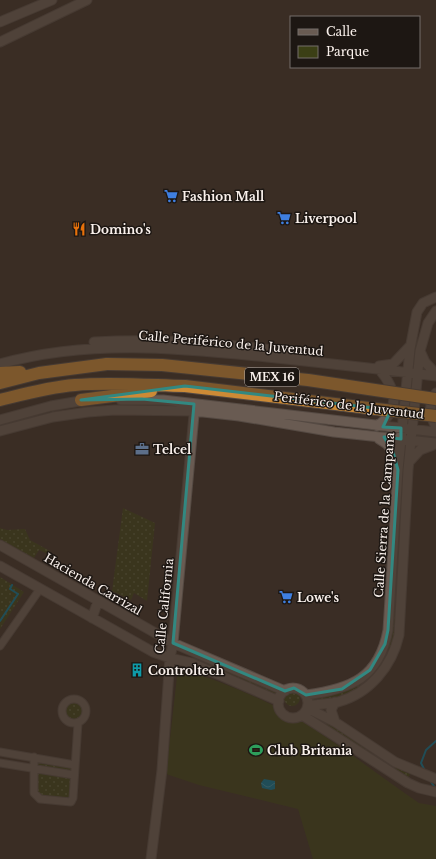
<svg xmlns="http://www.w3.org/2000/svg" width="436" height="859" viewBox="0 0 436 859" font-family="'Libre Baskerville',serif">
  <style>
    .green { fill: url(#green-dots) }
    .pitch { fill: #3b3f15 }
    .water { fill: url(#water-waves) }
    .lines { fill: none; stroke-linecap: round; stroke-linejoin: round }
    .stream { stroke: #007495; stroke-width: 2 }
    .street-casing { stroke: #554a43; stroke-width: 9 }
    .secondary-casing { stroke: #554a43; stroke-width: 11 }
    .highway-casing { stroke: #554a43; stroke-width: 14 }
    .street { stroke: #695b52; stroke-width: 7 }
    .secondary { stroke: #695b52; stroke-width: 9 }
    .highway { stroke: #cc8a36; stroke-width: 12 }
    .highway-bridge-casing { stroke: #554a43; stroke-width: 14; stroke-linecap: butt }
    .highway-bridge { stroke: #cc8a36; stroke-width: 12 }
    .marked { fill: none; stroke: #328881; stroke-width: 3; stroke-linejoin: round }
    .labels { text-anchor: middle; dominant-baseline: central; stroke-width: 3; stroke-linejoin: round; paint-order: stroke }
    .shield { fill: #1d1713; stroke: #b8b0ab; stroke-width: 1 }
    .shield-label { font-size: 11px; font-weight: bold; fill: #faf1ec }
    .poi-label { font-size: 12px; font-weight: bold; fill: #faf1ec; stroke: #1d1713; text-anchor: start }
    .street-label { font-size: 12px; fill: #faf1ec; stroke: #1d1713 }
  </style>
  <defs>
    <pattern id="green-dots" width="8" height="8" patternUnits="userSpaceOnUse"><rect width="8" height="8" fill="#3b3f15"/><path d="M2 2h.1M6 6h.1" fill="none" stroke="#585b37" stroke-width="1.8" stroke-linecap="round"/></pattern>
    <pattern id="water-waves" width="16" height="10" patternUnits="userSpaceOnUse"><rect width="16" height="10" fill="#007495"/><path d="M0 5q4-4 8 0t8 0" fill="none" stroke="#338fa9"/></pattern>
  </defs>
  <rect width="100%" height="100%" fill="#3a2d25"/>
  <path class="green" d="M123 508 155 523 147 601 134 593 131 600 112 591Z
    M0 528 7 530 25 529 30 540 50 551 48 554 39 550 34 558 0 539Z
    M0 577 24 592 0 629Z
    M398 610C396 646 384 678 349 694 339 699 327 700 316 701L314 700V697C345 694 378 680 388 647 392 636 392 623 394 611Z
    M201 659 280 694 279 697 200 663Z
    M284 698a8 8 0 1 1 16 0a8 8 0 1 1-16 0Z
    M64 711a10 10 0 1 1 20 0a10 10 0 1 1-20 0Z
    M312 712 382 760 410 774 407 781 309 716Z
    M38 763 73 767 70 796 67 798 39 796 37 793Z"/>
  <path class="pitch" d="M178 668C227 683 275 703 317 731 352 754 385 780 419 803L436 806V859H313L298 809 199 785 166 774Z"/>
  <path class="water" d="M264 779 275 781V789L271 790 262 788 261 783Z"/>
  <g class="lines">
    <path class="stream" d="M0 621 18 594 10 589 12 585
      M425 771 421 763 426 750 436 741
      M430 780 435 788"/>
    <g class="street-casing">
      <path id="street" d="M0 646 40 589
        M62 711a12 12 0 1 1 24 0a12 12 0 1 1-24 0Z
        M0 752 75 765
        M34 757V793L40 799 71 802 73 798 78 723
        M0 763 74 775"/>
    </g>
    <g class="secondary-casing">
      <path id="secondary" d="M0 22 52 0
        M0 42 87 0
        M94 342C164 338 237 344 306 355
        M421 353 425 362 436 374
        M0 364C88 339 178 348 267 357 324 363 380 369 436 376
        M379 366 393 364 409 347
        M436 393C428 404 430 416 436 427
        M121 400H163L436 432
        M0 420 51 406 86 400
        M377 426C402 409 396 389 379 369
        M0 431 53 417 88 412 115 410 194 411 239 416 334 432 436 443
        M379 439C389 444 395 451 397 463
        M409 462 420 450 433 445
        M0 545 173 643 285 691
        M0 566 153 652 170 658 192 663 279 701
        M92 618 98 601
        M278 703a15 15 0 1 1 30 0a15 15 0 1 1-30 0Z
        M306 695C351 689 379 678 388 630L398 470 410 349 417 312 423 303 436 297
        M308 706C318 704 328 704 338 702 370 693 392 666 399 635L408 470 420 351 428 323 436 311
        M307 708 335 722 395 762 436 779
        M302 715 408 783 419 788 436 792
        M335 722 331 710 335 702
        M151 859 162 770 170 658 173 643 195 404"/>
    </g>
    <g class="highway-casing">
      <path id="highway" d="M0 373 20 372
        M0 383 39 373 107 364
        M0 400C24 394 49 387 75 385 111 382 148 385 185 386
        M81 400 151 391"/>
    </g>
    <use href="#street" class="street"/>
    <use href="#secondary" class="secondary"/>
    <use href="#highway" class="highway"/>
    <g class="highway-bridge-casing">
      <path id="highway-bridge" d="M107 364 162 365 308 380 436 399
        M185 386 436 416"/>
    </g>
    <use href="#highway-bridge" class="highway-bridge"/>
  </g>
  <path d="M0 0H436V859H0ZM185 386 391 410 383 427 401 428V439L384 437 393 452 398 470 388 630 385 644 370 670 342 689 306 695 294 688 285 691 173 643 194 404 142 399 81 400Z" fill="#3a2d25" fill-opacity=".55" fill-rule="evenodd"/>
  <path class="marked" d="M185 386 391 410 383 427 401 428V439L384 437 393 452 398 470 388 630 385 644 370 670 342 689 306 695 294 688 285 691 173 643 194 404 142 399 81 400Z"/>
  <defs>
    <g id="supermarket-bare" transform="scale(1.08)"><path d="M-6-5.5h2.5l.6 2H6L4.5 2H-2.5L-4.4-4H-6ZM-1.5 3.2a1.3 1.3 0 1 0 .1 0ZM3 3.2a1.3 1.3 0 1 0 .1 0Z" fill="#3f7fe0" stroke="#1d1713" stroke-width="2.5" paint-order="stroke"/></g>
    <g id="restaurant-bare" transform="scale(1.08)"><path d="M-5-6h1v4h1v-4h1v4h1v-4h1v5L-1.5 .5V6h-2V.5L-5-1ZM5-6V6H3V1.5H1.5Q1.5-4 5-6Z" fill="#e8710a" stroke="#1d1713" stroke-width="2.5" paint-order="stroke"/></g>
    <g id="office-bare" transform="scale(1.08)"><path d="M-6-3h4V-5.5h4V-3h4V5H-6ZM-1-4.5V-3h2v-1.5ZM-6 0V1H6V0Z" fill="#5c6f8a" stroke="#1d1713" stroke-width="2.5" paint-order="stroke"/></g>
    <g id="building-bare" transform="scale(1.08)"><path d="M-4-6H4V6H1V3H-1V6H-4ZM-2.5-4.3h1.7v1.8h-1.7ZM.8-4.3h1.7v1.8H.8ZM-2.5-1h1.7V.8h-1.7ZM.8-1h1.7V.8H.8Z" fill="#0f9aa8" stroke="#1d1713" stroke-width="2.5" paint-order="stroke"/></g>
    <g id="stadium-bare" transform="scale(1.08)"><path d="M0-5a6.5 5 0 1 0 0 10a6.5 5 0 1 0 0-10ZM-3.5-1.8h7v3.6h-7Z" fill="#2e9e5b" stroke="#1d1713" stroke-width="2.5" paint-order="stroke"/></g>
  </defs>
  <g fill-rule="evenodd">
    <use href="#supermarket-bare" x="171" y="196"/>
    <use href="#supermarket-bare" x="284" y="218"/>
    <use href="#restaurant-bare" x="79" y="229"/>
    <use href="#office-bare" x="142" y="449"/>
    <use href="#supermarket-bare" x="286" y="597"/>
    <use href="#building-bare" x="137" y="670"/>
    <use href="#stadium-bare" x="256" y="750"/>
  </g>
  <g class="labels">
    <rect class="shield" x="245" y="368" width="54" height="18" rx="3"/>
    <g class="shield-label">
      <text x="272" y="377">MEX 16</text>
    </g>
    <g class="poi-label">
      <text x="182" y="196">Fashion Mall</text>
      <text x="295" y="218">Liverpool</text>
      <text x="90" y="229">Domino's</text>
      <text x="153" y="449">Telcel</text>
      <text x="297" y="597">Lowe's</text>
      <text x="148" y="670">Controltech</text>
      <text x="267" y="750">Club Britania</text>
    </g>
    <g class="street-label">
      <text transform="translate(231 343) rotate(5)">Calle Periférico de la Juventud</text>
      <text transform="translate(349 405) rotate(7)">Periférico de la Juventud</text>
      <text transform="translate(384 515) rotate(-86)">Calle Sierra de la Campana</text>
      <text transform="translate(93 584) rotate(30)">Hacienda Carrizal</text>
      <text transform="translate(164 606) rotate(-84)">Calle California</text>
    </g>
  </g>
  <rect x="290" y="16" width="130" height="52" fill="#1d1713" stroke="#756e6a"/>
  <rect x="298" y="29" width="20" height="6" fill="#695b52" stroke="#756e6a"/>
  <text x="326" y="36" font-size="12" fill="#faf1ec">Calle</text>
  <rect x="298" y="46" width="20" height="12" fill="#3b3f15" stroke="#756e6a"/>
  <text x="326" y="56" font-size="12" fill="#faf1ec">Parque</text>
</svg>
